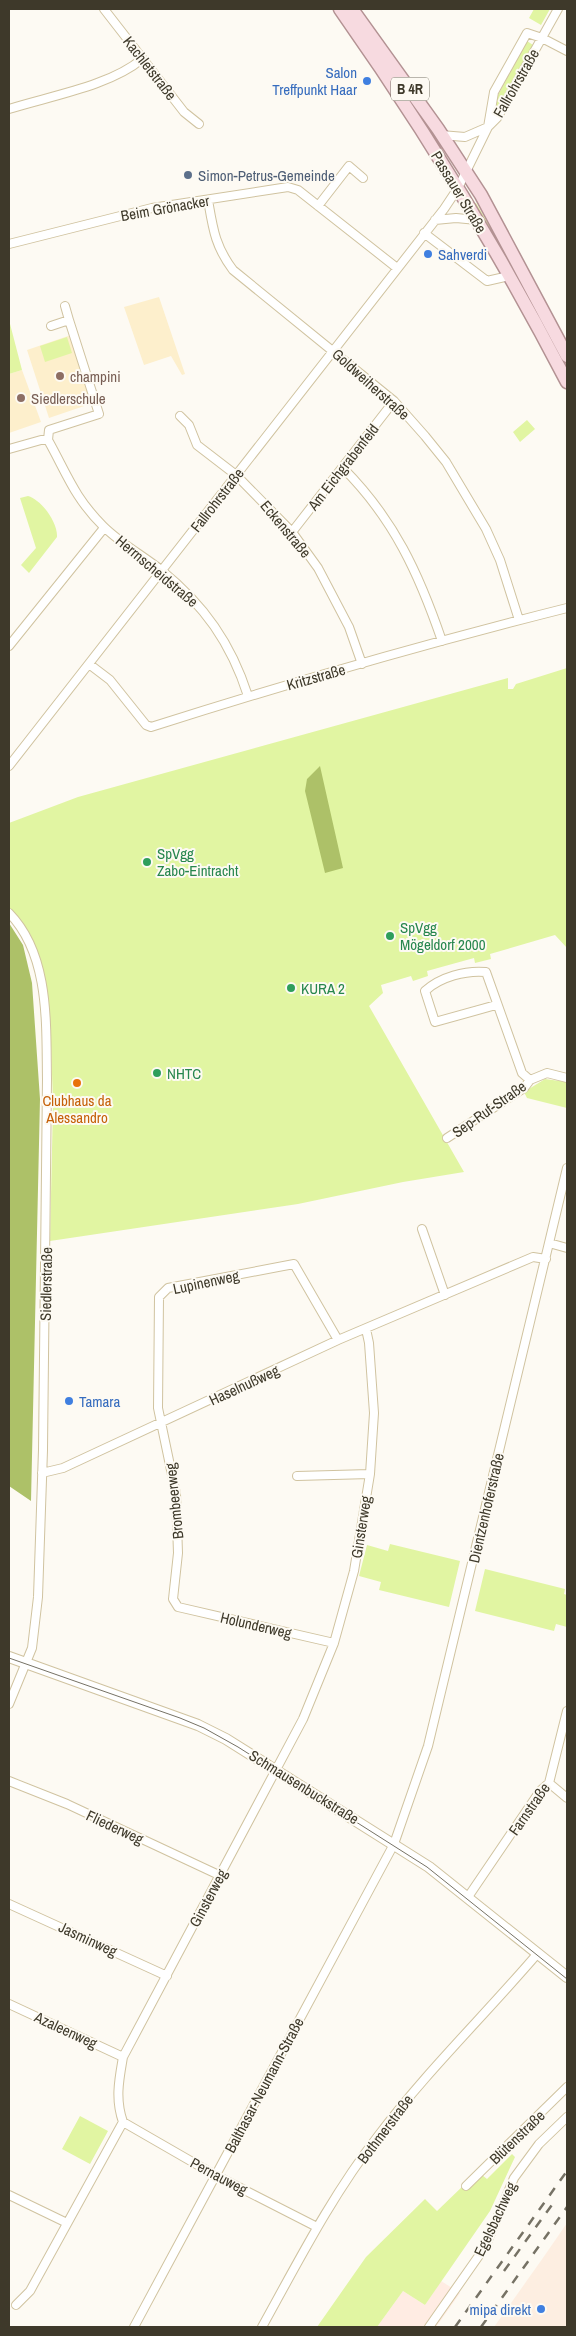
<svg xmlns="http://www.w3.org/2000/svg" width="576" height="2336" viewBox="0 0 576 2336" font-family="'Archivo Narrow',sans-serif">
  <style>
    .commercial { fill: #fdeee1 }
    .industrial { fill: #ffece3 }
    .built { fill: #fdefcc }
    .green { fill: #e1f5a2 }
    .forest { fill: #adc168 }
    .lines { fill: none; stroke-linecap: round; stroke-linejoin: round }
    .minor-casing { stroke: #d0c3a0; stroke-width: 10 }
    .tertiary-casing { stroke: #d0c3a0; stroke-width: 12 }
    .primary-casing { stroke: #b39293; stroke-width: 15 }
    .minor { stroke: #fff; stroke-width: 8 }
    .tertiary { stroke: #fff; stroke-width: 10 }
    .primary { stroke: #f7dae0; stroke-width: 12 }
    .tram { stroke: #767265; stroke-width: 1 }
    .rail { stroke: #767265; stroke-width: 2.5; stroke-dasharray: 9 9; stroke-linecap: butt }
    .shop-dot { fill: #3f7fe0; stroke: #fdfaf3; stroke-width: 2 }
    .service-dot { fill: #5c6f8a; stroke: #fdfaf3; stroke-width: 2 }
    .education-dot { fill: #8d6e63; stroke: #fdfaf3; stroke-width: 2 }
    .leisure-dot { fill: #2e9e5b; stroke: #fdfaf3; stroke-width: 2 }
    .food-dot { fill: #e8710a; stroke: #fdfaf3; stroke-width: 2 }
    .labels { text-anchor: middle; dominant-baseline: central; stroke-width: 4; stroke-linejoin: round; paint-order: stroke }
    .shield { fill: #fdfaf3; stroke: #777366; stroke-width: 1 }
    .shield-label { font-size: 14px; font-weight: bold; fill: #3e392a }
    .street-label { font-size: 15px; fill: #3e392a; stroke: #fdfaf3 }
    .shop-label { font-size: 15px; fill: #366cbe; stroke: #fdfaf3; text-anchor: end }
    .service-label { font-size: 15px; fill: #4e5e75; stroke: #fdfaf3; text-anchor: start }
    .education-label { font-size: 15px; fill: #785e54; stroke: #fdfaf3; text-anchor: start }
    .leisure-label { font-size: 15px; fill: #27864d; stroke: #fdfaf3; text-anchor: start }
    .food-label { font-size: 15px; fill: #c56008; stroke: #fdfaf3 }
  </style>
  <rect width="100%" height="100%" fill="#fdfaf3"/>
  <path class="commercial" d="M567 2223V2327H494L545 2255Z"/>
  <path class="industrial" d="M441 2281 460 2293 436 2327H377L403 2291 425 2305Z"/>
  <path class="built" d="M159 297 185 374 182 375 171 356 144 365 124 307Z
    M71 335 93 403 49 418 27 350Z
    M22 370 41 422 9 433V374Z"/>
  <path class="green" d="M534 9H550L541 25 529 18Z
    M527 41 533 45 494 112 498 95Z
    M476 203 525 285 567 366V371L473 204Z
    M9 320 22 370 9 374Z
    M67 337 72 353 45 362 40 346Z
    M527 420 535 429 520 442 513 432Z
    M28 496C42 500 58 523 57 537L29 573 21 565 36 548 20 498Z
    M567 668V948L555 935 490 954 491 959 475 963 474 958 427 971 428 976 413 981 411 976 381 985 383 993 369 1006 464 1172 403 1182 298 1204 50 1241 53 1103 51 1044 40 959 30 934 9 908V823L78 797 508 678V689H513L516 684Z
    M545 1079 567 1082V1108L527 1098 524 1092Z
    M390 1544 460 1561 449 1607 379 1590 381 1582 359 1576 367 1545 388 1551Z
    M485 1569 565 1589 564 1594 567 1595V1627L556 1624 554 1631 475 1611Z
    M80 2116 108 2131 90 2164 62 2149Z
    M512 2154 515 2157 490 2211 425 2305 403 2291 377 2327H317L366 2257 425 2199 437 2211 465 2184 482 2175 487 2179Z"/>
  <path class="forest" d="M320 766 343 868 325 873 305 791 307 779Z
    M9 923 23 945 32 983 40 1099 31 1501 9 1486Z"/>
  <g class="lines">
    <g class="minor-casing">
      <path id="minor" d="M104 9 184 112 199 124
        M9 109C50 96 110 86 142 59
        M441 135 465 137 488 127 494 92 527 33 542 38 567 51
        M208 200C213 229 215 246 233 270L394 401 425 436 446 462 486 529 500 560 519 620
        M318 206 349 166 363 178
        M435 220 456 218 477 220
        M424 233 487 281 509 276
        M9 244 152 208 288 187 298 190 397 268
        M65 306 69 320
        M180 416 189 425 197 445 236 475 292 532 318 568 349 627 362 664
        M48 440 49 430 99 414 69 320 51 326
        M9 449 41 440H48C67 474 74 497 103 526 120 543 142 555 161 570 204 605 231 643 248 696
        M343 468C394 519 419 574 442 641
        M292 532 394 401
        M9 646 104 528
        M89 664 110 680 146 725 151 727C289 683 428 643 567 608
        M9 766 444 209 458 188 488 127 497 118 558 9
        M9 913C50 955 46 1024 47 1079L43 1450 38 1597 32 1648 9 1704
        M496 1005 435 1022 425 991C440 977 466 970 486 972L522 1073 530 1080 547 1073 567 1078
        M447 1138 524 1088 530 1080
        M422 1229 445 1295
        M549 1243 567 1248
        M42 1473 63 1468 338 1340 533 1257 546 1259
        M297 1476 370 1474
        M334 1643 178 1607 173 1599 178 1553 176 1494 158 1408 159 1297 168 1288 294 1264 338 1340
        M9 1781 67 1804 221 1876
        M549 1783 567 1798
        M468 1897 540 1791 549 1783 567 1711
        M9 1904 167 1976
        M9 2004 123 2057
        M123 2122 215 2175 317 2227
        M466 2186 567 2087
        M9 2195 67 2223
        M16 2305 30 2291 123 2122C115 2099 119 2080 123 2057L303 1719 334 1643 354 1571 370 1474 374 1413 369 1343 366 1329
        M134 2327 394 1844 428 1746 567 1168
        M262 2327C298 2262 332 2195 378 2136 427 2071 485 2015 538 1953
        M429 2327 485 2247 514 2178 539 2144 567 2117"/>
    </g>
    <g class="tertiary-casing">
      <path id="tertiary" d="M9 1657 198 1725 226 1739 429 1867 567 1977"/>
    </g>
    <g class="primary-casing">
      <path id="primary" d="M340 9C424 128 500 253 567 382
        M352 9 438 129 481 195 567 356"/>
    </g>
    <use href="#minor" class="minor"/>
    <use href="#tertiary" class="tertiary"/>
    <use href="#primary" class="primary"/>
    <path class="tram" d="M9 1658 180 1718 204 1728 238 1747 427 1867 567 1979"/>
    <path class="rail" d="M504 2271 554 2202
      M455 2327 567 2171
      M481 2327 567 2207"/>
  </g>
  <g class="shop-dot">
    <circle cx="367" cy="81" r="5"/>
    <circle cx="428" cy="254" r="5"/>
    <circle cx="69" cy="1401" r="5"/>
    <circle cx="541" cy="2309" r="5"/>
  </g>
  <circle class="service-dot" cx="188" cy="175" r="5"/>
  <g class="education-dot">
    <circle cx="60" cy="376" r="5"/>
    <circle cx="21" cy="398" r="5"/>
  </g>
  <g class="leisure-dot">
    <circle cx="147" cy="862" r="5"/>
    <circle cx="390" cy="936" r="5"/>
    <circle cx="291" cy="988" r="5"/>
    <circle cx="157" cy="1073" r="5"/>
  </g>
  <circle class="food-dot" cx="77" cy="1083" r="5"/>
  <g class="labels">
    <rect class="shield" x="391" y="77.5" width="38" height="23" rx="4"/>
    <g class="shield-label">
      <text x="410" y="89">B 4R</text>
    </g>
    <g class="street-label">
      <text transform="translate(150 68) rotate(52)">Kachletstraße</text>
      <text transform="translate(516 83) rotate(-60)">Fallrohrstraße</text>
      <text transform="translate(459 192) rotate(59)">Passauer Straße</text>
      <text transform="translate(165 208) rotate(-10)">Beim Grönacker</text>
      <text transform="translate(371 384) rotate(42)">Goldweiherstraße</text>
      <text transform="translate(343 467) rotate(-52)">Am Eichgrabenfeld</text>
      <text transform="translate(217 500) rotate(-52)">Fallrohrstraße</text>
      <text transform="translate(286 529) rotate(50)">Eckenstraße</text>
      <text transform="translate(157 571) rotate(40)">Herrnscheidstraße</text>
      <text transform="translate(316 677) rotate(-16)">Kritzstraße</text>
      <text transform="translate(489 1109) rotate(-35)">Sep-Ruf-Straße</text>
      <text transform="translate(206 1282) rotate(-12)">Lupinenweg</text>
      <text transform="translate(46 1284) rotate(-89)">Siedlerstraße</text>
      <text transform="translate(244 1385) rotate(-25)">Haselnußweg</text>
      <text transform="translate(174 1501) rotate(-96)">Brombeerweg</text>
      <text transform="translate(486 1508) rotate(-77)">Dientzenhoferstraße</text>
      <text transform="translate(361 1527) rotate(-81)">Ginsterweg</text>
      <text transform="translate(256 1625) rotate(13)">Holunderweg</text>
      <text transform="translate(304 1787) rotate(32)">Schmausenbuckstraße</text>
      <text transform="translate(529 1809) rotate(-55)">Farnstraße</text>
      <text transform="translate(115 1827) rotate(25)">Fliederweg</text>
      <text transform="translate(208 1898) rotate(-62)">Ginsterweg</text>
      <text transform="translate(88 1939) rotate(25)">Jasminweg</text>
      <text transform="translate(66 2030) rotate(25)">Azaleenweg</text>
      <text transform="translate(264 2085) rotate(-62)">Balthasar-Neumann-Straße</text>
      <text transform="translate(385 2129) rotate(-53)">Bothmerstraße</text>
      <text transform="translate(517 2137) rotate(-44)">Blütenstraße</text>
      <text transform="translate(219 2176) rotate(28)">Pernauweg</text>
      <text transform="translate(495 2219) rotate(-65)">Egelsbachweg</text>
    </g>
    <g class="shop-label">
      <text x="357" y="72">Salon<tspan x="357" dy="17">Treffpunkt Haar</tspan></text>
      <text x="438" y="254" text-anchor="start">Sahverdi</text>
      <text x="79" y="1401" text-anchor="start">Tamara</text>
      <text x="531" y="2309">mipa direkt</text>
    </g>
    <g class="service-label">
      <text x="198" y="175">Simon-Petrus-Gemeinde</text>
    </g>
    <g class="education-label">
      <text x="70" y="376">champini</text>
      <text x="31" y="398">Siedlerschule</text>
    </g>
    <g class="leisure-label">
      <text x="157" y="853">SpVgg<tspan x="157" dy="17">Zabo-Eintracht</tspan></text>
      <text x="400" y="927">SpVgg<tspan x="400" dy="17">Mögeldorf 2000</tspan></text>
      <text x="301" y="988">KURA 2</text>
      <text x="167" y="1073">NHTC</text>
    </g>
    <g class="food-label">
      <text x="77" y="1100">Clubhaus da<tspan x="77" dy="17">Alessandro</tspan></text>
    </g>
  </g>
  <rect width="576" height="2336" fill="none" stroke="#3e392a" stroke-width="20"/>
</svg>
